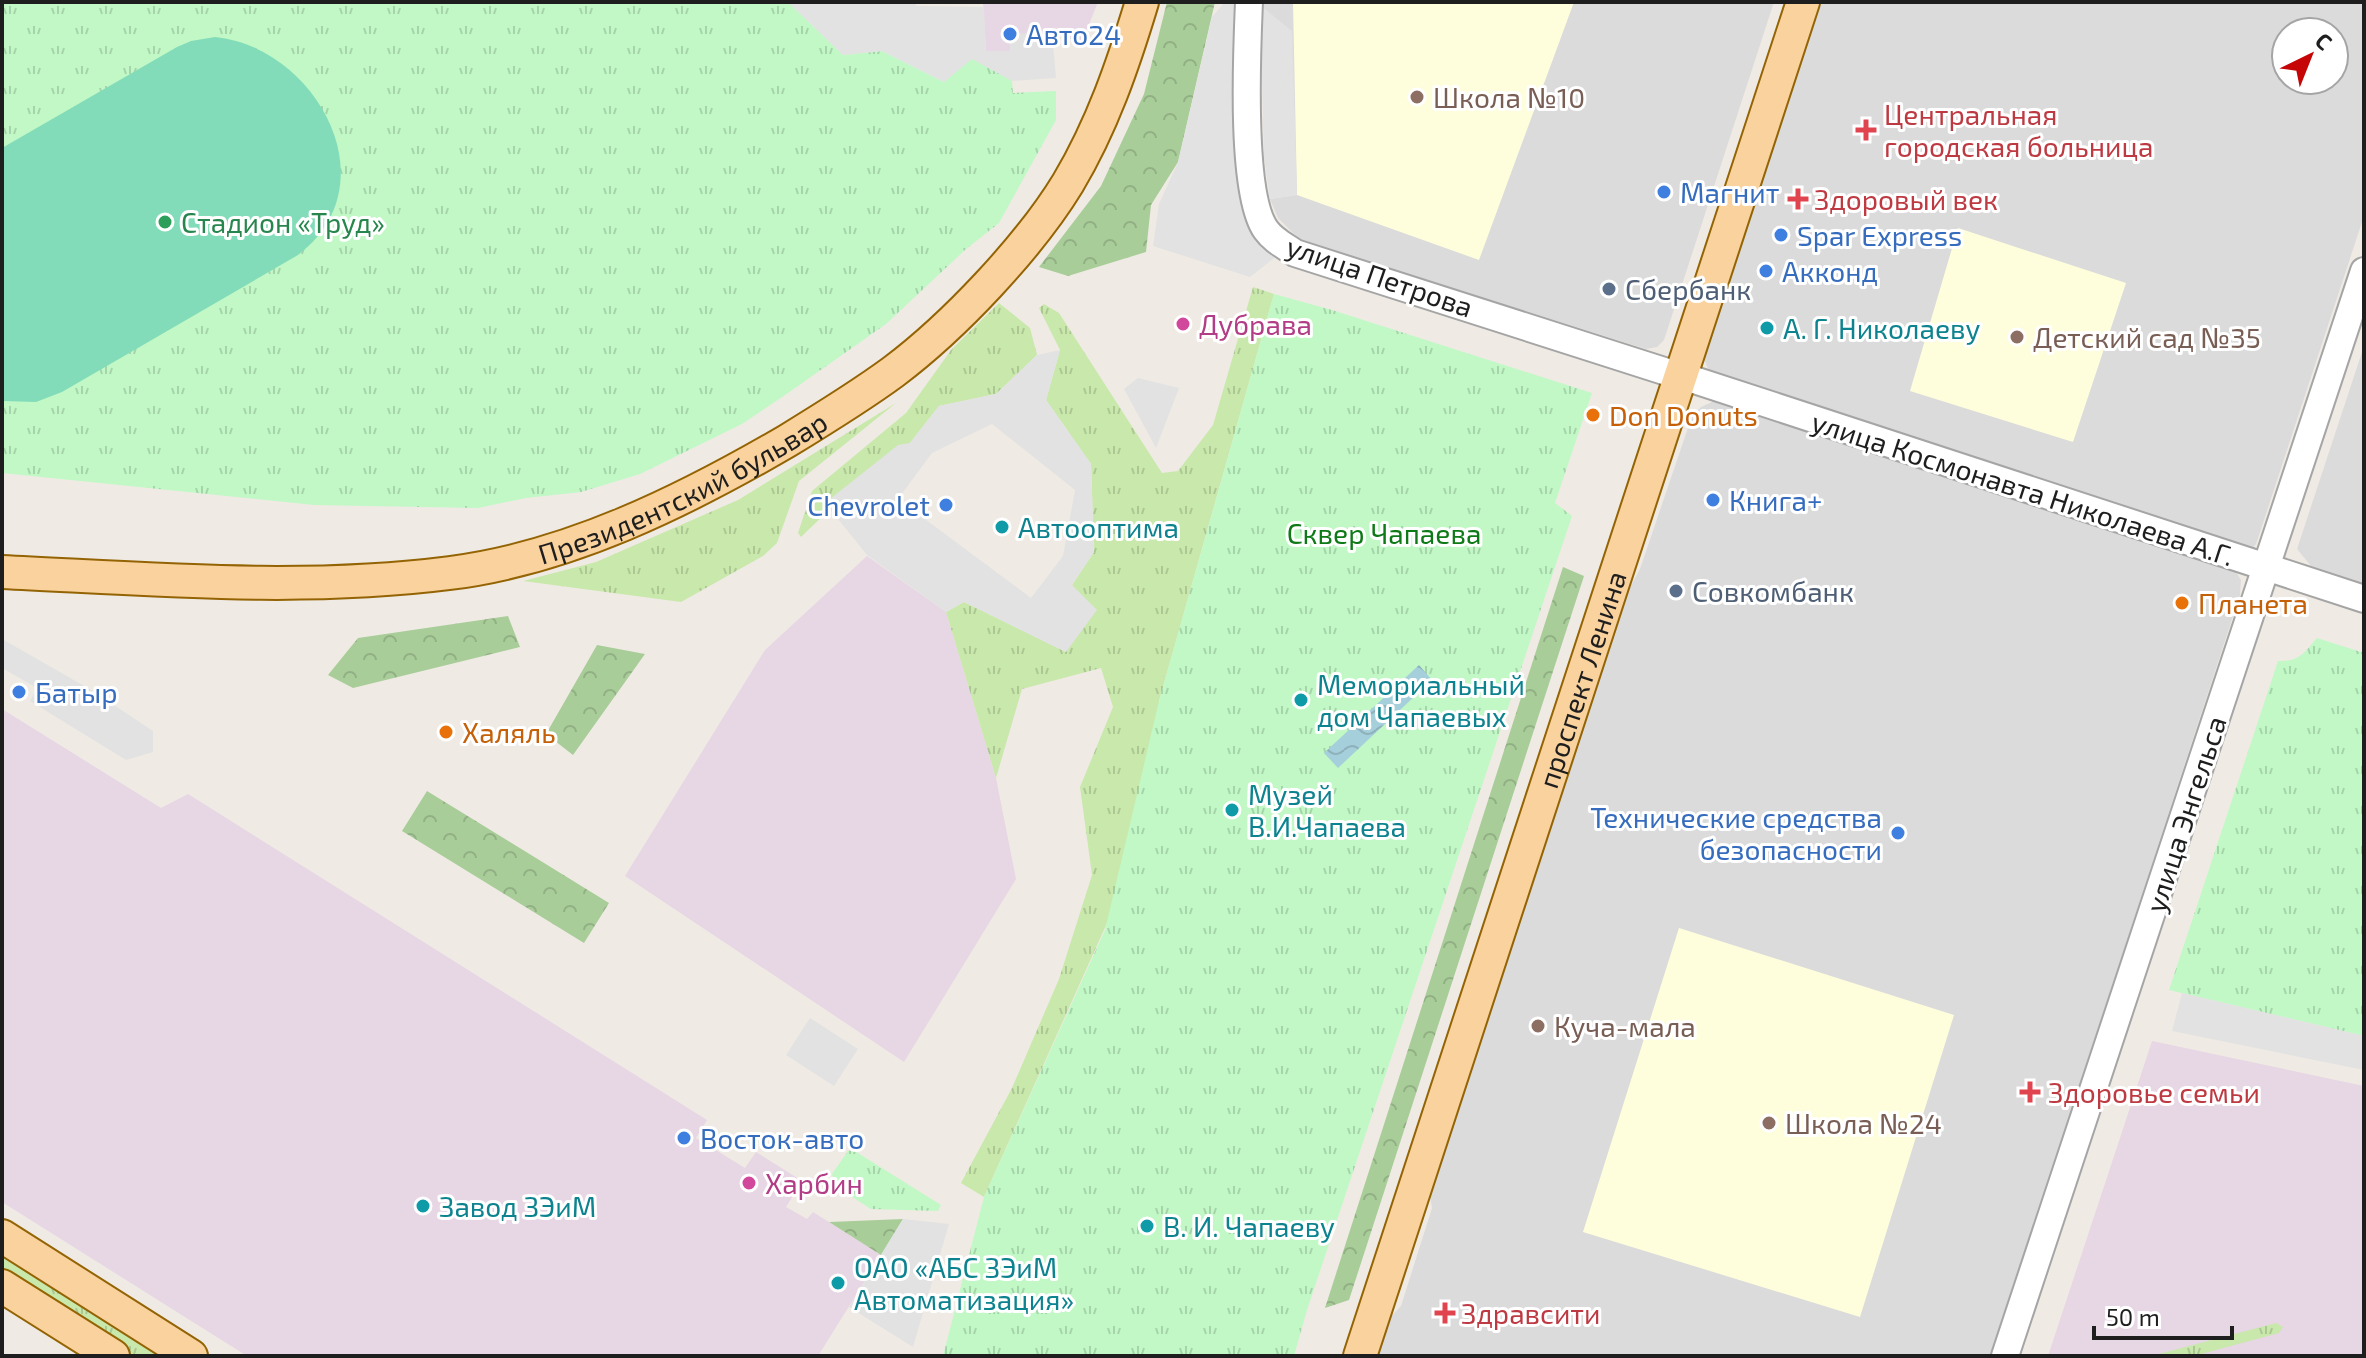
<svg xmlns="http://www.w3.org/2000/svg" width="2366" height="1358" viewBox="0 0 2366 1358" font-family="'Exo 2',sans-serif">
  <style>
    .residential { fill: #dcdbdb; fill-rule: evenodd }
    .industrial { fill: #e7d6e4 }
    .education { fill: #fefedd }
    .grass { fill: url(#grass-tufts) }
    .forest { fill: url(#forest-crowns) }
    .park { fill: url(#park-tufts) }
    .pitch { fill: #83dcb9 }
    .parking { fill: #e2e2e2; fill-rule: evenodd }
    .water { fill: url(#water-waves) }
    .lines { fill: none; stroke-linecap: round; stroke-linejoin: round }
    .minor-casing { stroke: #a5a5a5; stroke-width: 30 }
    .major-casing { stroke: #946404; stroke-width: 36 }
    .minor { stroke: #fff; stroke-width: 26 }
    .major { stroke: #f9d29e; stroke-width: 32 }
    .shop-dot { fill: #3f7fe0; stroke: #fff; stroke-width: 3 }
    .education-dot { fill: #8d6e63; stroke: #fff; stroke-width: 3 }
    .health-dot { fill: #e0444e; stroke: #fff; stroke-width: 3 }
    .leisure-dot { fill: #2e9e5b; stroke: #fff; stroke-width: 3 }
    .service-dot { fill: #5c6f8a; stroke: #fff; stroke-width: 3 }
    .hotel-dot { fill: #d1479c; stroke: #fff; stroke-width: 3 }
    .culture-dot { fill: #0f9aa8; stroke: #fff; stroke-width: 3 }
    .food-dot { fill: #e8710a; stroke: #fff; stroke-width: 3 }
    .labels { text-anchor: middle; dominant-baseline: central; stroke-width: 6; stroke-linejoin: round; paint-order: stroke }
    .shop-label { font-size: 28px; fill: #366cbe; stroke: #fff; text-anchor: start }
    .education-label { font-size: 28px; fill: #785e54; stroke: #fff; text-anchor: start }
    .health-label { font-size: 28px; fill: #be3a42; stroke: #fff; text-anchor: start }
    .leisure-label { font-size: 28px; fill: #27864d; stroke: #fff; text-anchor: start }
    .street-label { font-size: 28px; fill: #1e1e1e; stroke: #fff }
    .service-label { font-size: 28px; fill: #4e5e75; stroke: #fff; text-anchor: start }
    .hotel-label { font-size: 28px; fill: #b23c85; stroke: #fff; text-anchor: start }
    .culture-label { font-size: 28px; fill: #0d838f; stroke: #fff; text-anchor: start }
    .food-label { font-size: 28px; fill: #c56008; stroke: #fff; text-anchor: start }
    .park-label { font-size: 28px; fill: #0e7917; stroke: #fff }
  </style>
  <defs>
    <pattern id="grass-tufts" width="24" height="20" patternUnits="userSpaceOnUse" patternTransform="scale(2)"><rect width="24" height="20" fill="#c9e8ab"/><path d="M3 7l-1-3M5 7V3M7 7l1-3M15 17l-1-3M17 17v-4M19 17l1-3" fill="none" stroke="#acc793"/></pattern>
    <pattern id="forest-crowns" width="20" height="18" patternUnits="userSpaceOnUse" patternTransform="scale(2)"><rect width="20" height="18" fill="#a9cd99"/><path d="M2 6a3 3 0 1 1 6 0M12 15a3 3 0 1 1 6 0" fill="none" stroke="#91b083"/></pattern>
    <pattern id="park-tufts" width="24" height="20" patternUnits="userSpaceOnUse" patternTransform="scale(2)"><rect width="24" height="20" fill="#c1f8c6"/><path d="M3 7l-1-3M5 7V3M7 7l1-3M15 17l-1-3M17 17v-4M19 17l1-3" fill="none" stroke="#a5d4aa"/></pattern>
    <pattern id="water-waves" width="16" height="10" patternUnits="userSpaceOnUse" patternTransform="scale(2)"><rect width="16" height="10" fill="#a5cfdb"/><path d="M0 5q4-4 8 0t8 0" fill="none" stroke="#8eb1bc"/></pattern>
  </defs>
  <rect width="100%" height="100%" fill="#efebe4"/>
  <path class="residential" d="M1260 2H1774L1664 340 1657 347 1646 349 1300 240 1278 218 1270 199 1296 195Z
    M1812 2H2364V216L2264 520 2256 544 2251 550 1720 380 1709 371 1703 357 1717 295 1734 268 1792 93 1790 73ZM2286 32H2334V80H2286Z
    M2364 346V583L2311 566 2297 549Z
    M1714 401 1729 402 2236 572 2241 580 2240 595 1991 1356H1375L1386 1322 1401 1306 1432 1208 1426 1172 1606 631 1640 569 1692 416 1701 407Z"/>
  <path class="industrial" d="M983 2H1098L1082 42 1052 33 1011 34V51H986Z
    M867 556 946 612 996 778 1016 879 904 1062 625 876 765 650Z
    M2 709 161 808 188 794 707 1120 696 1138 745 1168 756 1152 802 1181 786 1207 807 1219 813 1212 881 1255 818 1356H247L2 1202Z
    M2152 1041 2364 1086V1356H2048Z"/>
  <path class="education" d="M1293 2H1574L1479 260 1297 195Z
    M1958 228 2126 283 2073 442 1910 391Z
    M1679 928 1954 1015 1860 1317 1583 1232Z"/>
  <path class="grass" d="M1253 287 1274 294 1159 701 1182 756 984 1197 961 1183 1012 1088 1059 979 1092 875 1080 787 1113 707 1101 668 1022 689 996 778 946 612 964 602 1066 652 1072 585 1094 552 1091 464 1046 400 1060 350 1039 308 1044 304 1059 313 1162 473 1178 471 1213 425Z
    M999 303 1030 328 1037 355 996 394 939 406 910 443 825 503 829 510 801 537 798 533 812 491 906 413 951 350Z
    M896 403 799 481 777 543 763 556 681 602 523 581 596 562 738 500Z
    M2 1246 174 1356H122L2 1281Z
    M2276 1323 2283 1327 2279 1333 2194 1356H2151Z"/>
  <path class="forest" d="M1167 2H1215L1178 162 1151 205 1146 252 1068 276 1039 267 1101 186 1144 94Z
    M1563 567 1584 576 1349 1300 1325 1308Z
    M508 616 520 647 353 688 328 675 358 638Z
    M597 645 645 654 573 755 546 734Z
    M427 791 609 903 584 943 402 831Z
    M903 1219 881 1255 829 1222Z"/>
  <path class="park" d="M2 2H788L843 55 882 51 944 82 972 58 1012 81 1013 93 1056 91V120L999 223 965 250 886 324 788 393 742 424 640 474 581 492 526 498 478 508 314 505 2 473Z
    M1274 294 1332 310 1592 393 1555 503 1572 516 1307 1310 1294 1356H943L984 1197 1105 930 1159 701Z
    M2317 638 2364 653V1036L2169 990 2278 661C2299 662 2304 653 2317 638Z
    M853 1150 941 1205 938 1211 871 1209 835 1186 832 1174 848 1151Z"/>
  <path class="pitch" d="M215 37C316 47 392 184 298 255L62 392 36 402 2 401V148L177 47 191 41Z"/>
  <path class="parking" d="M788 2H914L917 6 984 7 986 51H1010V34L1052 33 1056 78 1012 81 972 59 944 82 882 51 843 55Z
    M1225 2H1238L1233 102 1242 202 1261 238 1282 252 1250 277 1153 246 1159 204 1178 162 1212 17Z
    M1260 5 1292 31 1297 195 1270 199 1264 157Z
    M1060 350 1046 400 1091 464 1094 552 1072 585 1097 610 1066 652 964 602 946 612 867 555 825 503 898 445 910 443 939 406 996 394 1037 355ZM992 424 1075 490 1063 556 1031 598 898 499 932 453Z
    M1138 378 1179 388 1156 448 1124 389Z
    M2 639 93 691 153 731V752L126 760 30 701 37 688 2 668Z
    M2182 993 2364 1036V1070L2172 1031Z
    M810 1018 858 1049 834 1086 786 1055Z
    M903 1219 949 1224 913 1347 849 1307Z"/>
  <path class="water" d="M1419 665 1432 680 1338 768 1324 753Z"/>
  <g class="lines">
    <g class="minor-casing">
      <path id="minor" d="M1249 2C1247 50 1240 194 1266 230 1273 240 1285 246 1295 253L1664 371
        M1682 376 2364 599
        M2005 1356 2364 271"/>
    </g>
    <g class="major-casing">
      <g id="major">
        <path id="s1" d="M2 572C151 579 301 592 450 573 569 558 684 501 787 441 823 419 859 397 893 372 953 327 1029 247 1068 183 1102 126 1123 65 1142 2"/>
        <path d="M2 1236 191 1356"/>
        <path d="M2 1286 113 1356"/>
        <path id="s2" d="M1360 1356 1803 2"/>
      </g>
    </g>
    <use href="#minor" class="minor"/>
    <use href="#major" class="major"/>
  </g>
  <g class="shop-dot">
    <circle cx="1010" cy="34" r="8"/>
    <circle cx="1664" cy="192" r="8"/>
    <circle cx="1781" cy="235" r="8"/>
    <circle cx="1766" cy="271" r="8"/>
    <circle cx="1713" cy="500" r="8"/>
    <circle cx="946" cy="505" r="8"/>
    <circle cx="19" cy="692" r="8"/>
    <circle cx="1898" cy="833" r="8"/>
    <circle cx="684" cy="1138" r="8"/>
  </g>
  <g class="education-dot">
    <circle cx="1417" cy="97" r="8"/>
    <circle cx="2017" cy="337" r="8"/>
    <circle cx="1538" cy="1026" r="8"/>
    <circle cx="1769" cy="1123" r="8"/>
  </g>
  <g class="health-dot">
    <path d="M1862 118h8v8h8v8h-8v8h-8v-8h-8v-8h8z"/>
    <path d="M1794 187h8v8h8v8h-8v8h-8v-8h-8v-8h8z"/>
    <path d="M2026 1080h8v8h8v8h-8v8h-8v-8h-8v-8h8z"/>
    <path d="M1441 1301h8v8h8v8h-8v8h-8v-8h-8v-8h8z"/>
  </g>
  <circle class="leisure-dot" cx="165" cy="222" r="8"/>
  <g class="service-dot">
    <circle cx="1609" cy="289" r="8"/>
    <circle cx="1676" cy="591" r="8"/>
  </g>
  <g class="hotel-dot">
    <circle cx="1183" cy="324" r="8"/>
    <circle cx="749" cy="1183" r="8"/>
  </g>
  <g class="culture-dot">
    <circle cx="1767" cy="328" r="8"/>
    <circle cx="1002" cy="527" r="8"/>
    <circle cx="1301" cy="700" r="8"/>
    <circle cx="1232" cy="810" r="8"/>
    <circle cx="423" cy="1206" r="8"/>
    <circle cx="1147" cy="1226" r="8"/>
    <circle cx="838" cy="1283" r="8"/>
  </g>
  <g class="food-dot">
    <circle cx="1593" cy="415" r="8"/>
    <circle cx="2182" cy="603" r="8"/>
    <circle cx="446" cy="732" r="8"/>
  </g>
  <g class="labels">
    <g class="shop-label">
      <text x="1026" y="34">Авто24</text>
      <text x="1680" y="192">Магнит</text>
      <text x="1797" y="235">Spar Express</text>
      <text x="1782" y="271">Акконд</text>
      <text x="1729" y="500">Книга+</text>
      <text x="930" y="505" text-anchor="end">Chevrolet</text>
      <text x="35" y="692">Батыр</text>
      <text x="1882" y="817" text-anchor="end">Технические средства<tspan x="1882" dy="32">безопасности</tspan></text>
      <text x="700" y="1138">Восток-авто</text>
    </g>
    <g class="education-label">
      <text x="1433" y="97">Школа №10</text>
      <text x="2033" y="337">Детский сад №35</text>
      <text x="1554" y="1026">Куча-мала</text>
      <text x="1785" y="1123">Школа №24</text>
    </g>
    <g class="health-label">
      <text x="1884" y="114">Центральная<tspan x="1884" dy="32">городская больница</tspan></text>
      <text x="1814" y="199">Здоровый век</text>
      <text x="2048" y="1092">Здоровье семьи</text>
      <text x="1461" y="1313">Здравсити</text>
    </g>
    <g class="leisure-label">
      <text x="181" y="222">Стадион «Труд»</text>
    </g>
    <g class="street-label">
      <text transform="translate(1380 276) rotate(19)">улица Петрова</text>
      <text stroke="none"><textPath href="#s1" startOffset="698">Президентский бульвар</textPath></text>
      <text transform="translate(2023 488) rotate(18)">улица Космонавта Николаева А.Г.</text>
      <text stroke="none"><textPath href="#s2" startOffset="712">проспект Ленина</textPath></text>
      <text transform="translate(2185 814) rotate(-72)">улица Энгельса</text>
    </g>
    <g class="service-label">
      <text x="1625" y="289">Сбербанк</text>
      <text x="1692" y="591">Совкомбанк</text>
    </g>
    <g class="hotel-label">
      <text x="1199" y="324">Дубрава</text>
      <text x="765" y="1183">Харбин</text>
    </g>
    <g class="culture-label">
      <text x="1783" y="328">А. Г. Николаеву</text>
      <text x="1018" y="527">Автооптима</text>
      <text x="1317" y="684">Мемориальный<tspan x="1317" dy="32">дом Чапаевых</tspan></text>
      <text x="1248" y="794">Музей<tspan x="1248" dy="32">В.И.Чапаева</tspan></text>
      <text x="439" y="1206">Завод ЗЭиМ</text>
      <text x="1163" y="1226">В. И. Чапаеву</text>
      <text x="854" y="1267">ОАО «АБС ЗЭиМ<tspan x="854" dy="32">Автоматизация»</tspan></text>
    </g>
    <g class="food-label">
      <text x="1609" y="415">Don Donuts</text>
      <text x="2198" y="603">Планета</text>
      <text x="462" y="732">Халяль</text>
    </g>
    <g class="park-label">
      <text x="1384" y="533">Сквер Чапаева</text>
    </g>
  </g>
  <rect width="2366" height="1358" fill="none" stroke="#1e1e1e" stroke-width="8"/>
  <g transform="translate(2310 56) rotate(43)"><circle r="38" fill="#ffffff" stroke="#a5a5a5" stroke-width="2"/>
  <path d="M0-6L14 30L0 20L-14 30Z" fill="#c60506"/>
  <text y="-12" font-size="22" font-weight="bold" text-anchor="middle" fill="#1e1e1e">С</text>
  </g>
  <path d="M2094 1326v12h138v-12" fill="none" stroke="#1e1e1e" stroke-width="4"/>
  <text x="2106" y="1326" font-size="24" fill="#1e1e1e" stroke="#ffffff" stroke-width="6" paint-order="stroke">50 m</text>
</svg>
